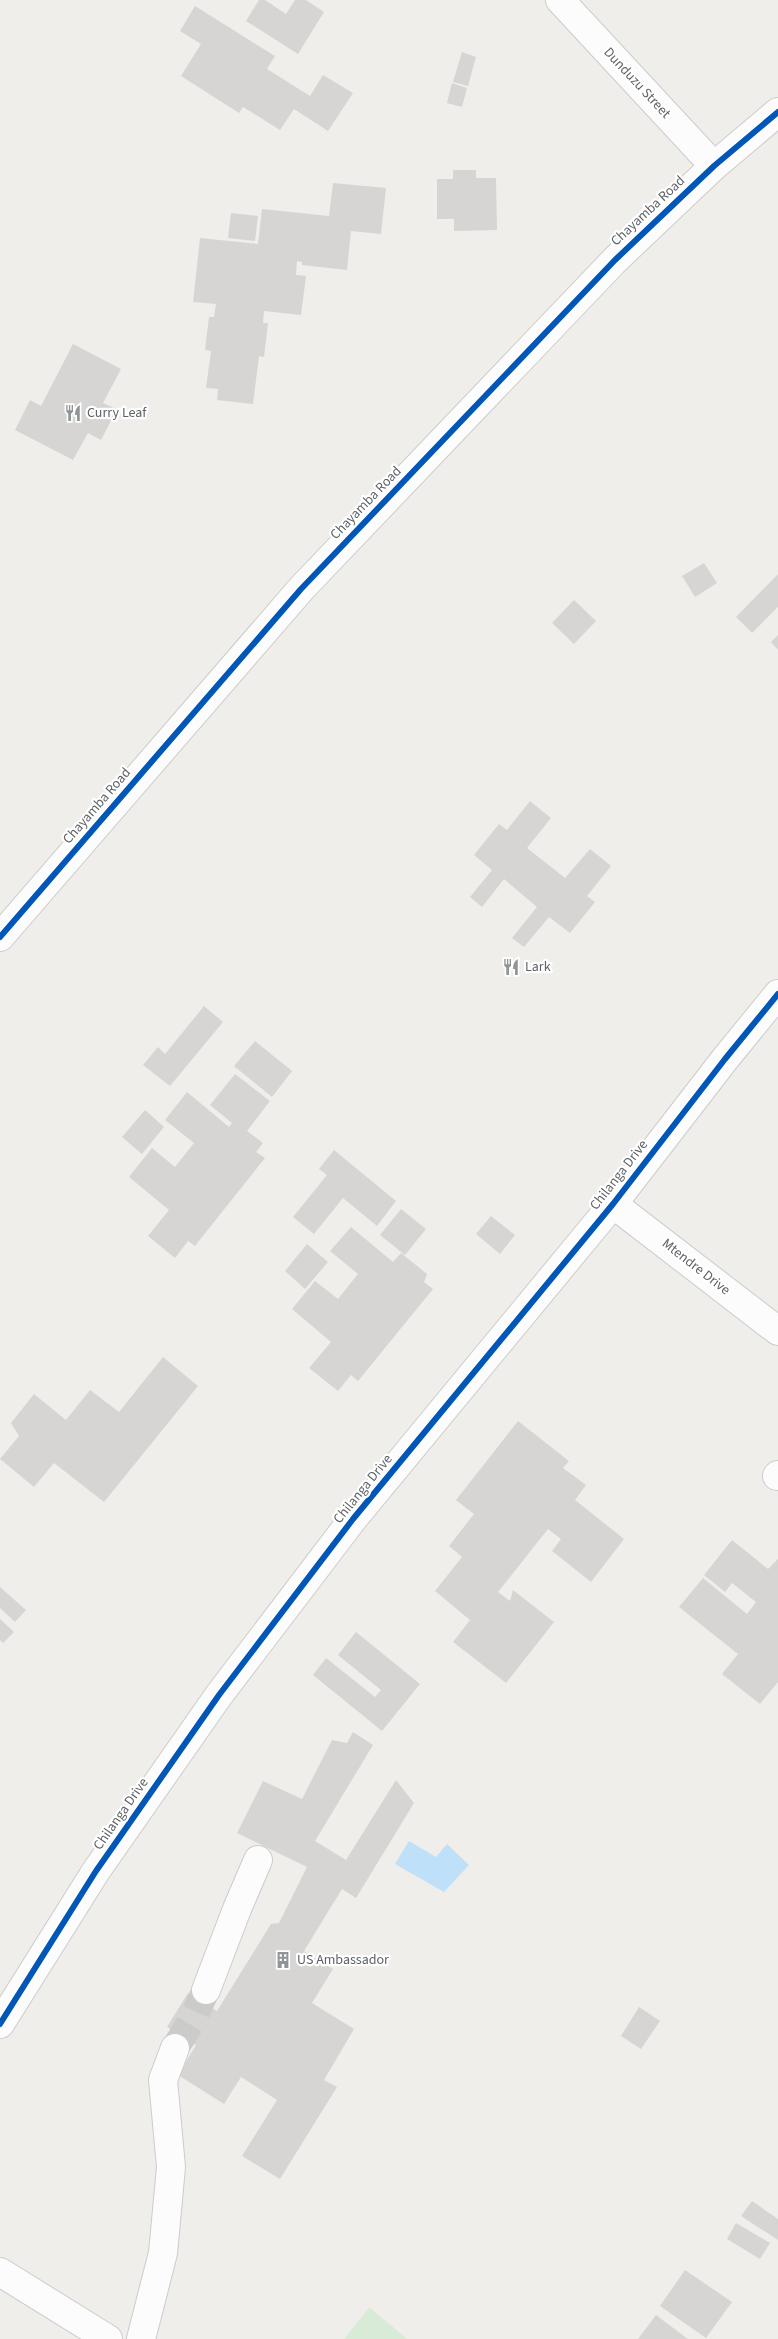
<svg xmlns="http://www.w3.org/2000/svg" width="778" height="2339" viewBox="0 0 778 2339" font-family="'Source Sans 3',sans-serif">
  <style>
    .green { fill: #d8ebd6 }
    .water { fill: #bfe0f9 }
    .building { fill: #d6d5d3 }
    .lines { fill: none; stroke-linecap: round; stroke-linejoin: round }
    .minor-tunnel { stroke: #cbcbca; stroke-width: 28; stroke-dasharray: 28 14; stroke-linecap: butt }
    .minor-casing { stroke: #cbcccc; stroke-width: 30 }
    .minor { stroke: #fdfcfc; stroke-width: 28 }
    .cycleway-casing { stroke: #fff; stroke-width: 9 }
    .cycleway { stroke: #0057b8; stroke-width: 6 }
    .labels { text-anchor: middle; dominant-baseline: central; stroke-width: 4.5; stroke-linejoin: round; paint-order: stroke }
    .street-label { font-size: 14px; fill: #5f6368; stroke: #fff }
    .poi-label { font-size: 14px; fill: #5f6368; stroke: #fff; text-anchor: start }
  </style>
  <rect width="100%" height="100%" fill="#efeeea"/>
  <path class="green" d="M369 2308H370L407 2339H344Z"/>
  <path class="water" d="M409 1841 436 1857 447 1844 469 1865 444 1892 395 1864Z"/>
  <path class="building" d="M259 0H265L286 14 295 0H306L324 12 298 54 246 21Z
    M195 6 275 56 267 69 310 96 323 75 353 93 328 131 294 109 280 130 243 107 239 113 181 76 201 44 180 31Z
    M462 52 476 57 468 86 453 82Z
    M452 83 467 88 462 107 447 103Z
    M453 170H476V178H496L497 230 454 231V219H437V179H453Z
    M333 183 386 188 381 234 351 231 347 270 302 265V262L297 261 296 275 306 276 301 315 264 311 263 323H268L264 357 259 356 253 404 217 400 218 389 206 388 211 351 205 350 209 317H214L216 304 193 302 200 238 258 244 262 209 329 216Z
    M231 213 258 216 255 241 228 238Z
    M73 344 121 369 103 403 117 409 101 440 88 433 73 460 15 430 30 400 41 406Z
    M704 563 717 583 695 597 682 576Z
    M778 574V607L752 633 736 617Z
    M574 600 596 621 574 644 552 623Z
    M778 635V650L771 642Z
    M530 801 551 818 527 848 565 878 590 849 611 866 587 896 595 902 570 933 549 917 524 947 512 938 537 907 504 879 482 907 470 897 492 870 474 855 499 824 507 830Z
    M204 1006 223 1022 170 1086 143 1065 158 1047 165 1054Z
    M255 1041 292 1071 272 1097 234 1066Z
    M235 1074 270 1101 247 1131 263 1143 256 1152 265 1158 195 1246 188 1241 175 1258 148 1236 169 1210 129 1177 152 1148 175 1167 194 1143 165 1120 187 1092 229 1127 232 1123 210 1105Z
    M145 1110 164 1127 142 1154 122 1137Z
    M334 1150 396 1201 377 1226 343 1198 314 1234 293 1217 327 1175 319 1169Z
    M401 1209 426 1229 405 1255 380 1235Z
    M491 1216 515 1235 500 1254 476 1234Z
    M351 1227 393 1262 401 1253 427 1274 424 1282 433 1289 358 1381 351 1375 338 1391 309 1368 331 1342 292 1309 315 1281 338 1299 358 1274 330 1251Z
    M307 1244 328 1262 305 1289 285 1271Z
    M163 1357 198 1386 104 1502 54 1463 34 1487 0 1459 19 1436 11 1423 34 1394 66 1420 90 1390 119 1412Z
    M518 1421 569 1461 563 1468 586 1485 575 1500 624 1539 591 1582 552 1551 561 1539 548 1529 498 1592 510 1601 513 1590 554 1622 506 1683 453 1642 470 1620 435 1591 462 1557 449 1546 474 1514 456 1500Z
    M732 1540 768 1569 778 1559V1682L760 1704 722 1674 738 1654 679 1607 703 1578 747 1614 756 1602 732 1583 725 1592 704 1575Z
    M0 1587 26 1610 15 1622 0 1608Z
    M0 1619 14 1632 3 1643 0 1640Z
    M356 1632 420 1684 382 1731 313 1675 326 1658 375 1697 381 1690 338 1655Z
    M353 1732 373 1745 315 1841 346 1860 396 1780 414 1803 356 1898 342 1889 304 1951 333 1969 312 2003 354 2029 324 2080 337 2087 280 2179 242 2156 277 2100 241 2077 224 2104 178 2075 196 2045 167 2027 188 1993 217 2011 271 1924 279 1923 307 1867 237 1833 263 1781 302 1799 332 1740 347 1743Z
    M639 2007 660 2021 641 2049 621 2036Z
    M752 2201 778 2219V2240L741 2216Z
    M736 2223 770 2243 760 2259 727 2239Z
    M685 2270 732 2302 706 2338 660 2306Z
    M656 2315 688 2339H638Z"/>
  <g class="lines">
    <path class="minor-tunnel" d="M175 2048 193 2019 206 1990"/>
    <g class="minor-casing">
      <path id="minor" d="M560 0 714 166
        M0 937 301 589 615 260 714 166 778 112
        M613 1204 778 1331
        M777 1476 778 1475
        M206 1990 237 1909 258 1860
        M0 2024 96 1871 219 1695 353 1519 613 1204 725 1059 778 994
        M0 2272 108 2339
        M141 2339 163 2253 171 2167 163 2080 175 2048"/>
    </g>
    <use href="#minor" class="minor"/>
    <g class="cycleway-casing">
      <path id="cycleway" d="M0 937 301 589 615 260 714 166 778 112
        M0 2024 96 1871 219 1695 353 1519 613 1204 725 1059 778 994"/>
    </g>
    <use href="#cycleway" class="cycleway"/>
  </g>
  <defs>
    <g id="restaurant-bare" transform="scale(1.35)"><path d="M-5-6h1v4h1v-4h1v4h1v-4h1v5L-1.5 .5V6h-2V.5L-5-1ZM5-6V6H3V1.5H1.5Q1.5-4 5-6Z" fill="#919496" stroke="#fff" stroke-width="2.5" paint-order="stroke"/></g>
    <g id="building-bare" transform="scale(1.35)"><path d="M-4-6H4V6H1V3H-1V6H-4ZM-2.5-4.3h1.7v1.8h-1.7ZM.8-4.3h1.7v1.8H.8ZM-2.5-1h1.7V.8h-1.7ZM.8-1h1.7V.8H.8Z" fill="#919496" stroke="#fff" stroke-width="2.5" paint-order="stroke"/></g>
  </defs>
  <g fill-rule="evenodd">
    <use href="#restaurant-bare" x="73" y="413"/>
    <use href="#restaurant-bare" x="511" y="967"/>
    <use href="#building-bare" x="283" y="1960"/>
  </g>
  <g class="labels">
    <g class="street-label">
      <text transform="translate(637 83) rotate(47)">Dunduzu Street</text>
      <text transform="translate(648 211) rotate(-43)">Chayamba Road</text>
      <text transform="translate(366 503) rotate(-46)">Chayamba Road</text>
      <text transform="translate(97 806) rotate(-49)">Chayamba Road</text>
      <text transform="translate(619 1175) rotate(-52)">Chilanga Drive</text>
      <text transform="translate(696 1267) rotate(38)">Mtendre Drive</text>
      <text transform="translate(363 1489) rotate(-51)">Chilanga Drive</text>
      <text transform="translate(121 1814) rotate(-55)">Chilanga Drive</text>
    </g>
    <g class="poi-label">
      <text x="87" y="413">Curry Leaf</text>
      <text x="525" y="967">Lark</text>
      <text x="297" y="1960">US Ambassador</text>
    </g>
  </g>
</svg>
